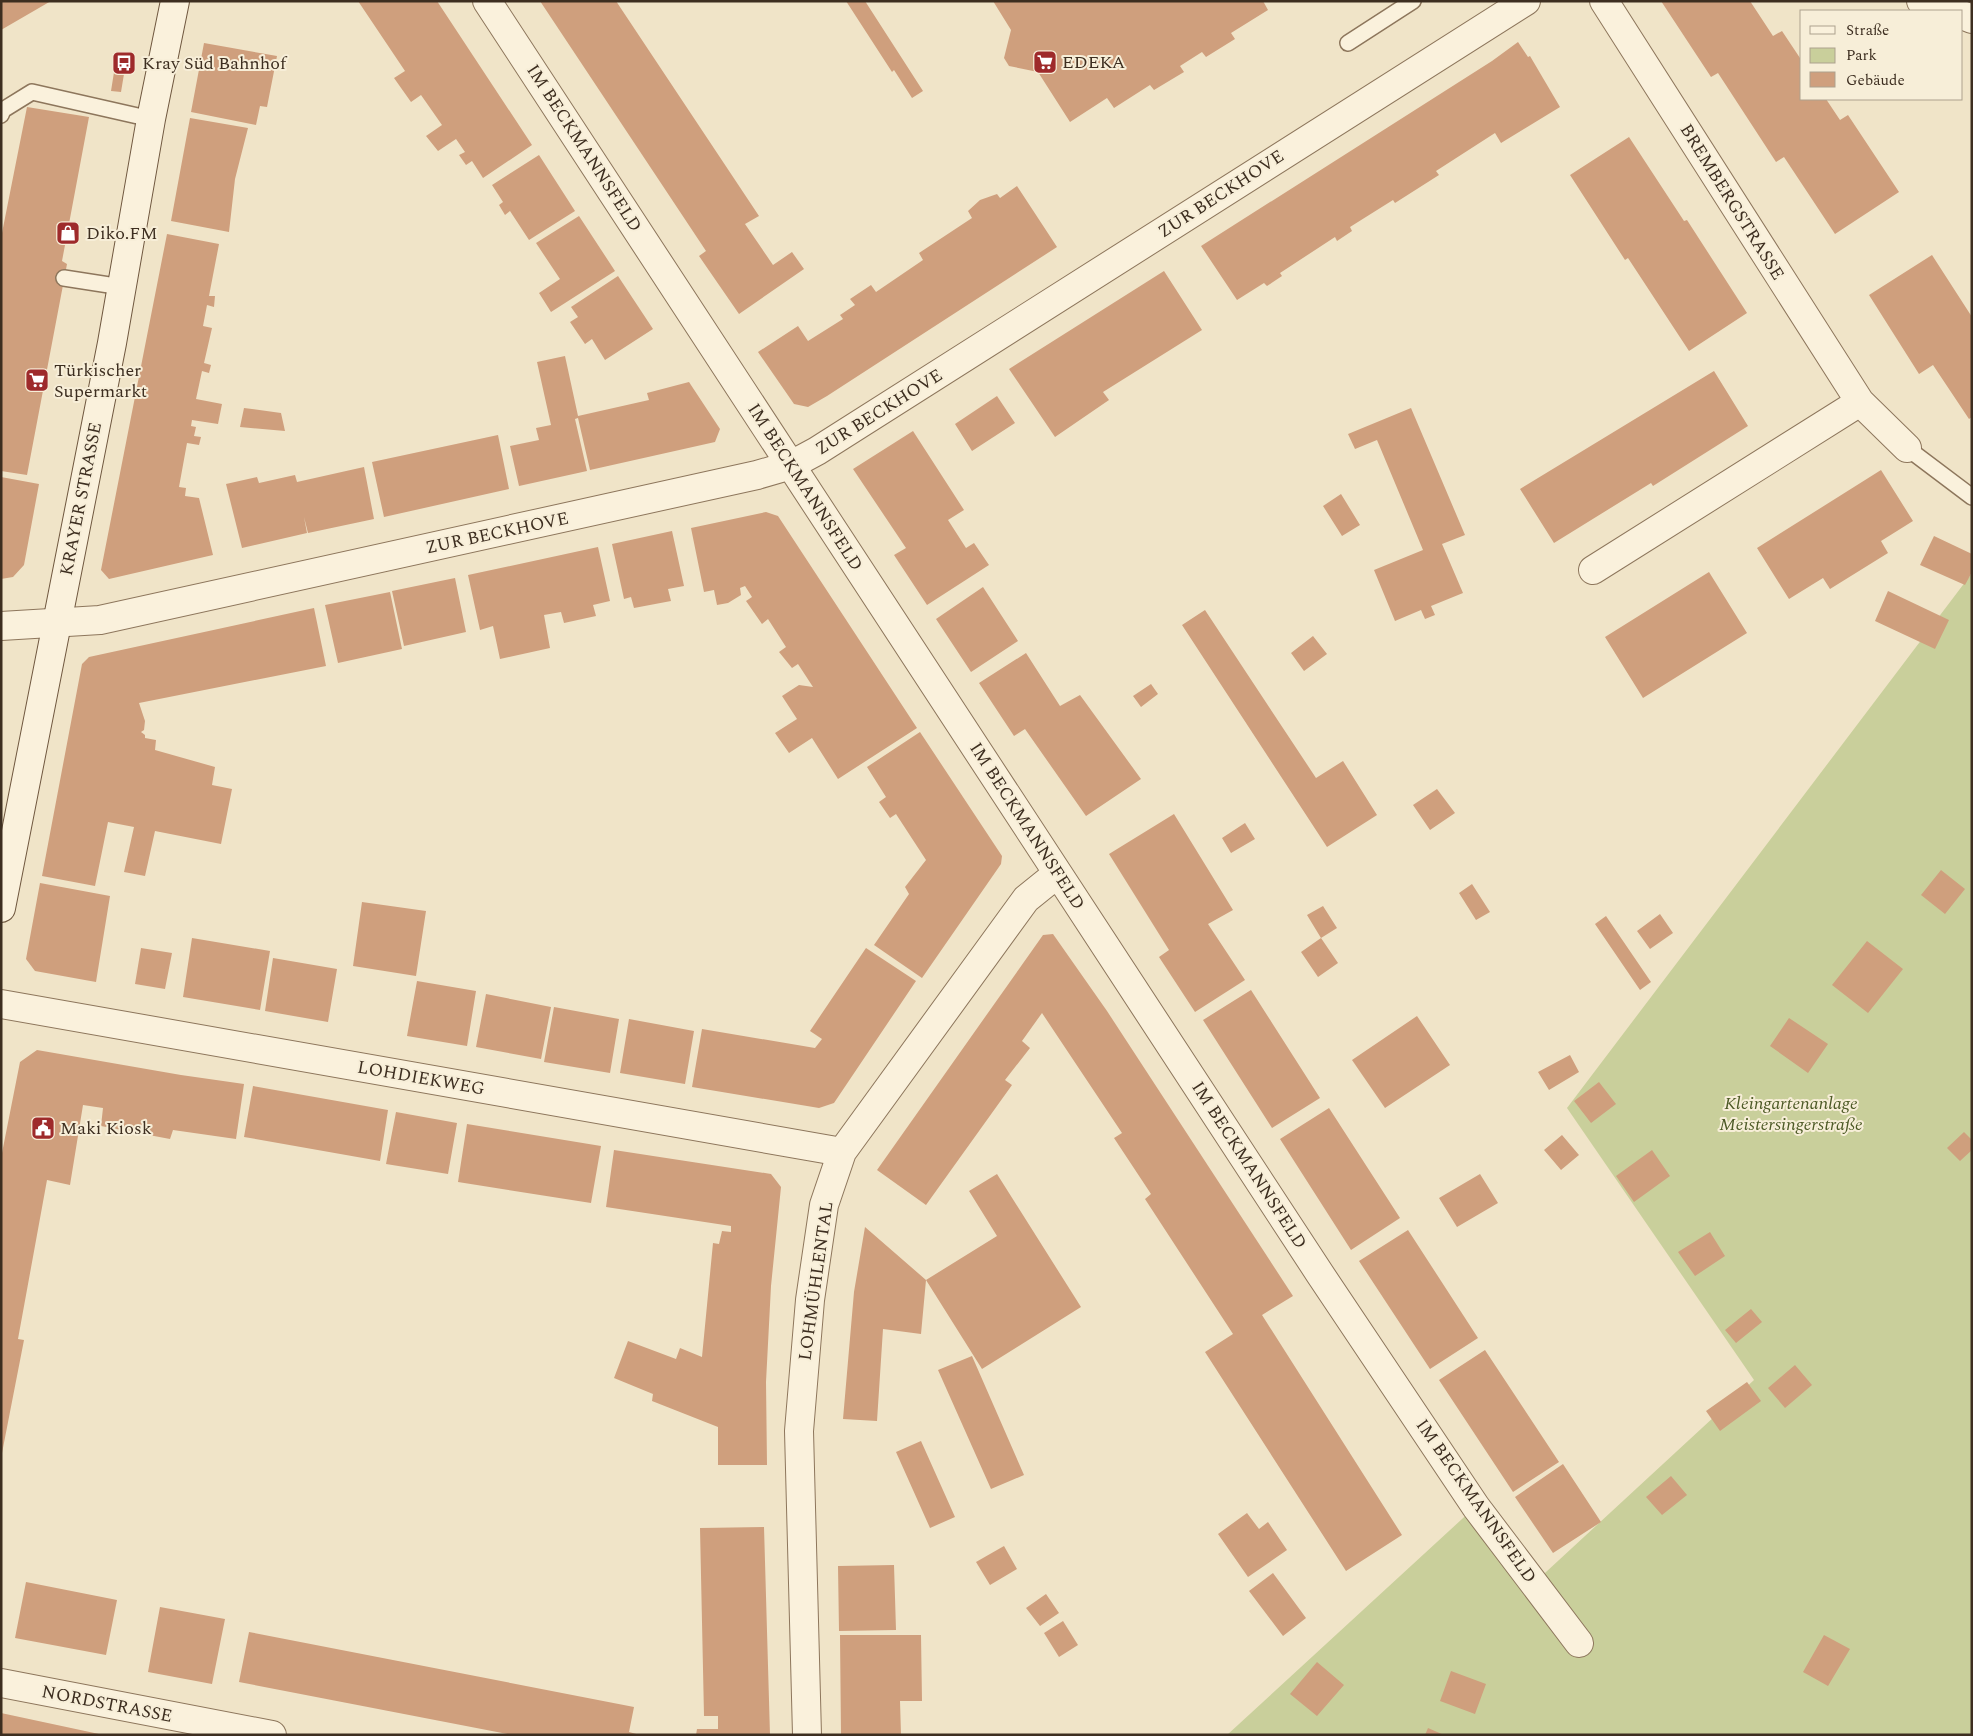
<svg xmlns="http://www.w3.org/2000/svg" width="1973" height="1736" viewBox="0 0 1973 1736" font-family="Spectral,serif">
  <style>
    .green { fill: #c9cf9b }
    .building { fill: #cf9f7d }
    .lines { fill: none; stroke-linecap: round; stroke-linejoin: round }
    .lane-casing { stroke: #8d765c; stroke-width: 18 }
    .street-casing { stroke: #8d765c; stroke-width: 30 }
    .secondary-casing { stroke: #6f573f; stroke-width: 30 }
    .lane { stroke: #faf1dc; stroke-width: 15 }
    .street { stroke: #faf1dc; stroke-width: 28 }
    .secondary { stroke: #faf1dc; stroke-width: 28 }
    .labels { text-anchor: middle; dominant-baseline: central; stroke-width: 4; stroke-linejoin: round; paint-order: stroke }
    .poi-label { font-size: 18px; fill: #3d2e20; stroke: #f7eed8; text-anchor: start }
    .street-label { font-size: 18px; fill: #3d2e20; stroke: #f7eed8 }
    .park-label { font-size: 18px; font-style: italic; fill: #4d5a26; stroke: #f7eed8 }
  </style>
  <rect width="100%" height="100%" fill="#f0e4c8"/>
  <path class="green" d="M1972 573V1735H1227L1474 1508 1533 1584 1754 1380 1567 1108Z"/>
  <path class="building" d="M1 1H51L1 30Z
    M358 1H437L532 145 483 178 472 161 466 165 459 155 465 152 456 139 438 151 426 136 442 125 421 95 411 102 394 78 405 71Z
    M540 1H616L759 216 745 224 773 265 792 252 804 269 739 314 699 256 706 251Z
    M846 1H865L923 91 912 98 894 70 892 72Z
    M993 1H1263L1268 10 1231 33 1235 39 1206 57 1202 52 1180 66 1184 72 1154 90 1150 85 1114 108 1107 98 1070 122 1038 72 1009 66 1004 58 1011 30Z
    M1661 1H1750L1773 36 1782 31 1802 61V99H1826L1840 120 1848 115 1899 192 1835 234 1784 157 1776 162 1718 73 1711 77Z
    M1518 42 1528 57 1530 56 1560 107 1501 143 1495 133 1436 171 1439 175 1395 203 1393 200 1350 227 1352 231 1337 241 1335 237 1280 273 1282 276 1267 286 1264 283 1237 300 1201 246 1492 61Z
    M204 43 277 56 267 107 260 106 256 125 191 112Z
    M115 66 125 68 121 92 111 91Z
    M27 107 89 117 62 261 67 264 27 475 1 471V238Z
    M190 118 248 128 235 179 229 232 171 221Z
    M1629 137 1684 221 1687 220 1747 313 1689 351 1628 258 1625 260 1570 175Z
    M539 155 575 211 529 240 510 211 505 215 499 205 503 202 492 185Z
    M1017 186 1057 247 827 396 808 407 794 404 758 352 798 326 808 341 843 319 840 315 855 305 850 299 871 285 876 292 923 260 919 253 972 218 968 211 980 200 997 194 1000 198Z
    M579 216 615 271 551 312 539 293 560 279 536 243Z
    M167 234 219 244 209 296H215L214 307 207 305 203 326 212 328 204 363 211 365 209 373 202 371 196 399 222 404 218 424 192 420 191 426 196 427 194 436 201 437 199 445 187 443 179 487 186 488 185 496 199 498 213 555 109 579 101 570Z
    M1932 255 1972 317V417L1969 419 1933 365 1919 374 1869 295Z
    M1164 271 1202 330 1103 392 1109 400 1055 437 1009 369Z
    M618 276 653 329 605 360 592 339 585 344 570 322 578 317 571 307Z
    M565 356 578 416 649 400 647 393 689 382 720 429 715 442 590 470 578 418 575 419 587 471 519 486 510 446 539 440 536 428 551 425 537 362Z
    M1714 371 1748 426 1653 486 1651 483 1554 543 1520 489Z
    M997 396 1015 423 972 451 955 424Z
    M244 408 281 413 285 431 240 427Z
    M1411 408 1465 535 1442 544 1463 593 1431 606 1435 615 1425 619 1421 610 1395 621 1374 570 1423 550 1377 440 1355 449 1348 434Z
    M913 431 964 510 948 520 966 548 974 543 989 565 927 605 894 555 906 548 853 469Z
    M498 435 509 489 384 517 372 462Z
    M364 467 374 519 308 533 304 517 307 533 242 548 226 484 257 477 259 483 295 475 297 482Z
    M1881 470 1913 521 1881 541 1888 553 1830 589 1823 578 1789 599 1757 548Z
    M1 477 39 484 24 565 13 577 1 579Z
    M1341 494 1360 525 1342 536 1323 506Z
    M766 512 778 516 917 728 838 779 812 738 789 753 775 733 797 719 782 696 799 685 813 687 798 664 792 668 779 652 786 647 768 619 762 624 746 601 752 597 745 586 740 588 741 595 728 603 717 605 714 590 704 592 691 528Z
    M672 531 684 586 668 589 671 601 634 608 631 597 624 599 612 544Z
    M1934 536 1972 554V572L1965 585 1920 565Z
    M598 547 610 601 593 605 596 616 564 623 561 612 544 615 550 648 500 659 493 626 480 630 468 575Z
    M1709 572 1747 633 1643 698 1605 637Z
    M455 578 466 632 404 646 392 591Z
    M983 587 1018 641 971 672 936 619Z
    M1888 591 1949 620 1935 649 1875 621Z
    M390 592 402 649 338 663 325 605Z
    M314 608 326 666 139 703 145 721 144 730 141 732 145 735V738L156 740 155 750 215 767 212 785 232 789 221 844 155 831 145 876 124 872 134 827 108 822 95 886 42 876 82 664 89 657Z
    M1205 610 1316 778 1343 761 1377 815 1327 847 1182 625Z
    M1313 636 1327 654 1304 671 1291 653Z
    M1026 653 1060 706 1080 695 1141 779 1086 816 1025 729 1014 736 979 683Z
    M1151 684 1158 694 1141 707 1133 696Z
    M920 732 1002 856 1001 864 922 978 874 945 909 894 905 887 926 860 896 814 890 818 879 802 886 797 867 767Z
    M1437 789 1455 813 1430 830 1413 805Z
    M1174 814 1233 910 1208 924 1245 980 1195 1012 1159 957 1169 950 1109 854Z
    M1245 823 1255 839 1231 853 1222 838Z
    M1941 870 1965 889 1945 914 1921 895Z
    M40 883 110 896 96 982 35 971 26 959Z
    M1472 884 1490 912 1476 920 1459 893Z
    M362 902 426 911 416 976 353 966Z
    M1323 906 1337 928 1321 938 1338 963 1318 977 1301 952 1321 938 1307 915Z
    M1660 914 1673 933 1650 949 1637 931Z
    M1606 916 1651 982 1640 990 1595 924Z
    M1053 934 1107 1011 1293 1296 1262 1315 1402 1535 1346 1571 1205 1352 1233 1334 1145 1199 1151 1194 1114 1138 1122 1133 1042 1013 1022 1041 1030 1048 1005 1080 1012 1085 926 1205 877 1170 1043 935Z
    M192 938 270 951 260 1010 183 997Z
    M1867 941 1903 969 1868 1013 1832 985Z
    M141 948 172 953 165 989 135 984Z
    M866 948 916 981 834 1103 819 1108 692 1087 702 1029 815 1048 822 1039 810 1031Z
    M273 958 337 969 328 1022 265 1011Z
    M417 981 476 991 467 1046 407 1036Z
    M1251 990 1320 1098 1272 1128 1203 1020Z
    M486 994 551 1007 541 1059 476 1047Z
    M554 1007 619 1019 610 1073 544 1062Z
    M1417 1016 1450 1065 1385 1108 1352 1060Z
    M1789 1018 1828 1044 1808 1073 1770 1046Z
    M629 1019 694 1031 685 1084 620 1073Z
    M37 1050 181 1075 244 1084 236 1139 173 1130 170 1139 101 1126 103 1108 83 1105 70 1185 47 1180 18 1339 24 1340 2 1453 1 1158 20 1062Z
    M1570 1055 1579 1072 1549 1090 1538 1072Z
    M1599 1082 1616 1104 1591 1123 1574 1101Z
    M253 1086 388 1110 380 1161 244 1137Z
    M1329 1108 1400 1218 1351 1250 1280 1139Z
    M396 1112 457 1123 448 1174 386 1164Z
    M467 1124 601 1146 591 1203 458 1182Z
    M1964 1132 1972 1140V1150L1960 1161 1947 1148Z
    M1562 1135 1579 1155 1561 1170 1544 1150Z
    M614 1150 771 1174 781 1187 771 1286 766 1382 767 1465H718V1427L652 1401 653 1394 614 1378 628 1341 676 1359 680 1348 702 1357 713 1243 719 1244 722 1231 731 1232V1226L606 1207Z
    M1652 1150 1670 1176 1634 1202 1616 1176Z
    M997 1174 1081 1307 982 1369 926 1280 997 1236 969 1191Z
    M1480 1174 1498 1203 1457 1227 1439 1198Z
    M865 1227 926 1280 921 1334 883 1329 877 1421 843 1419 854 1292Z
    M1408 1230 1478 1338 1430 1369 1359 1261Z
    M1710 1232 1725 1256 1695 1276 1678 1252Z
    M1751 1309 1762 1322 1736 1343 1725 1330Z
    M1485 1350 1559 1462 1513 1492 1439 1380Z
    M972 1356 1024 1475 991 1489 938 1370Z
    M1795 1365 1812 1385 1785 1408 1768 1388Z
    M1747 1382 1761 1401 1720 1431 1706 1411Z
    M921 1441 955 1517 930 1528 896 1452Z
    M1563 1464 1601 1522 1553 1553 1515 1497Z
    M1671 1476 1687 1495 1662 1515 1646 1497Z
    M1247 1513 1259 1529 1268 1522 1287 1550 1248 1577 1218 1534Z
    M764 1527 770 1735H696L697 1729H718V1716H704L700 1528Z
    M1004 1546 1017 1569 990 1585 976 1562Z
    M894 1565 896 1630 839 1631 838 1566Z
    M1273 1573 1306 1618 1283 1636 1249 1591Z
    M26 1582 117 1600 106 1655 15 1638Z
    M1046 1594 1059 1613 1040 1626 1026 1608Z
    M160 1607 225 1619 212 1684 148 1672Z
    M1063 1621 1078 1645 1059 1657 1044 1633Z
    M249 1632 634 1707 629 1732 640 1735H512L239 1682Z
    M840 1635H921L922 1701H900L901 1735H841Z
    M1824 1635 1850 1649 1828 1686 1803 1672Z
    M1317 1662 1344 1685 1317 1716 1290 1694Z
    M1451 1671 1486 1684 1475 1714 1440 1701Z
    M1 1713 99 1734V1735H1Z
    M1428 1728 1444 1735H1425Z"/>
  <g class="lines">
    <g class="lane-casing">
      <path id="lane" d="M1348 43 1413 1
        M1 115 3 110 32 92 151 119
        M64 278 122 287
        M1907 448 1972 497"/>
    </g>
    <g class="street-casing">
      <path id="street" d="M487 1 1320 1274 1476 1507 1579 1643
        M1604 1 1860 402 1907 448
        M1921 1 1950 11
        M1962 15 1972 19
        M1593 570 1860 402
        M1 626 100 620 757 475 791 465 817 451 1526 1
        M1 1004 842 1152
        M1 1683 272 1735
        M807 1735 799 1431 810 1300 824 1205 842 1152 1026 899 1057 874"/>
    </g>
    <g class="secondary-casing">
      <path id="secondary" d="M1 908 112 343 151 119 175 1"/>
    </g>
    <use href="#lane" class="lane"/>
    <use href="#street" class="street"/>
    <use href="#secondary" class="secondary"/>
  </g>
  <defs>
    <g id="supermarket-square" transform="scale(1.25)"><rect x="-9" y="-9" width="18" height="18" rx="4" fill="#9e2a2b" stroke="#f7eed8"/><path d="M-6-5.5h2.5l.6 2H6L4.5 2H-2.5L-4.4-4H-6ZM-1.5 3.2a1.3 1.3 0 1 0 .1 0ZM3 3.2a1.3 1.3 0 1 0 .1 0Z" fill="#fff"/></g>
    <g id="bus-square" transform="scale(1.25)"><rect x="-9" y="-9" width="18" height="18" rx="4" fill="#9e2a2b" stroke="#f7eed8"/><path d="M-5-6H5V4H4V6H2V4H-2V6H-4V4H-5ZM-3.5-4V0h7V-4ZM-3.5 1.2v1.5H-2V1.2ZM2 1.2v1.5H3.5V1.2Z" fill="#fff"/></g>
    <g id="shop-square" transform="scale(1.25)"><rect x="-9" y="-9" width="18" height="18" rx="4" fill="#9e2a2b" stroke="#f7eed8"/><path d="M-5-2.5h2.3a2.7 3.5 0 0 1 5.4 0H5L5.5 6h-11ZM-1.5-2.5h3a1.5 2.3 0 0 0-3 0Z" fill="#fff"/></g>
    <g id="civic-square" transform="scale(1.25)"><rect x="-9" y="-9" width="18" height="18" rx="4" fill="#9e2a2b" stroke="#f7eed8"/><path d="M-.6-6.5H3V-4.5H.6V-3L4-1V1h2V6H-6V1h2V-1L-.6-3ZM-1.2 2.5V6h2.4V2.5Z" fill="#fff"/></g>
  </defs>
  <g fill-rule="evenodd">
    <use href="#supermarket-square" x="1045" y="62"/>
    <use href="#bus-square" x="124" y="63"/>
    <use href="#shop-square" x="68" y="233"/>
    <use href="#supermarket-square" x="37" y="380"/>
    <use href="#civic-square" x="43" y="1128"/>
  </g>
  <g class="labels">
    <g class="poi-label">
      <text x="1062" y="62">EDEKA</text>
      <text x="142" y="63">Kray Süd Bahnhof</text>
      <text x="86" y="233">Diko.FM</text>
      <text x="54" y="370">Türkischer<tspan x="54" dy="21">Supermarkt</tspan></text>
      <text x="60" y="1128">Maki Kiosk</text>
    </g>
    <g class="street-label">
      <text transform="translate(584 148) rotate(57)">IM BECKMANNSFELD</text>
      <text transform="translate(1221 194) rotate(-33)">ZUR BECKHOVE</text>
      <text transform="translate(1732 202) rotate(58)">BREMBERGSTRASSE</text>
      <text transform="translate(879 412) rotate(-32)">ZUR BECKHOVE</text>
      <text transform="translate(805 487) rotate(57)">IM BECKMANNSFELD</text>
      <text transform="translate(81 499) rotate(-79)">KRAYER STRASSE</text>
      <text transform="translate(497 533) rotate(-12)">ZUR BECKHOVE</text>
      <text transform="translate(1027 826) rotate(57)">IM BECKMANNSFELD</text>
      <text transform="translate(421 1078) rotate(10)">LOHDIEKWEG</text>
      <text transform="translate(1249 1165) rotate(57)">IM BECKMANNSFELD</text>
      <text transform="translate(816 1281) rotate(-82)">LOHMÜHLENTAL</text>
      <text transform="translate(1476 1501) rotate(55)">IM BECKMANNSFELD</text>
      <text transform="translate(107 1704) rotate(11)">NORDSTRASSE</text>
    </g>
    <g class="park-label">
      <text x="1791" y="1103">Kleingartenanlage<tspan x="1791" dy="21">Meistersingerstraße</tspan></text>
    </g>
  </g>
  <rect width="1973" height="1736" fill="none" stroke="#3d2e20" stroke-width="5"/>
  <rect x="1800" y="10" width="162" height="90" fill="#f7eed8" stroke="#ada18e"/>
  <rect x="1810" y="26" width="25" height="8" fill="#faf1dc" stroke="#ada18e"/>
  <text x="1846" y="35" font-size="15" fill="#3d2e20">Straße</text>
  <rect x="1810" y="48" width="25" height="15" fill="#c9cf9b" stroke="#ada18e"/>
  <text x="1846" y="60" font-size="15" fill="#3d2e20">Park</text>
  <rect x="1810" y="72" width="25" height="15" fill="#cf9f7d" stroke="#ada18e"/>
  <text x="1846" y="85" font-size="15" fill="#3d2e20">Gebäude</text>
</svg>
